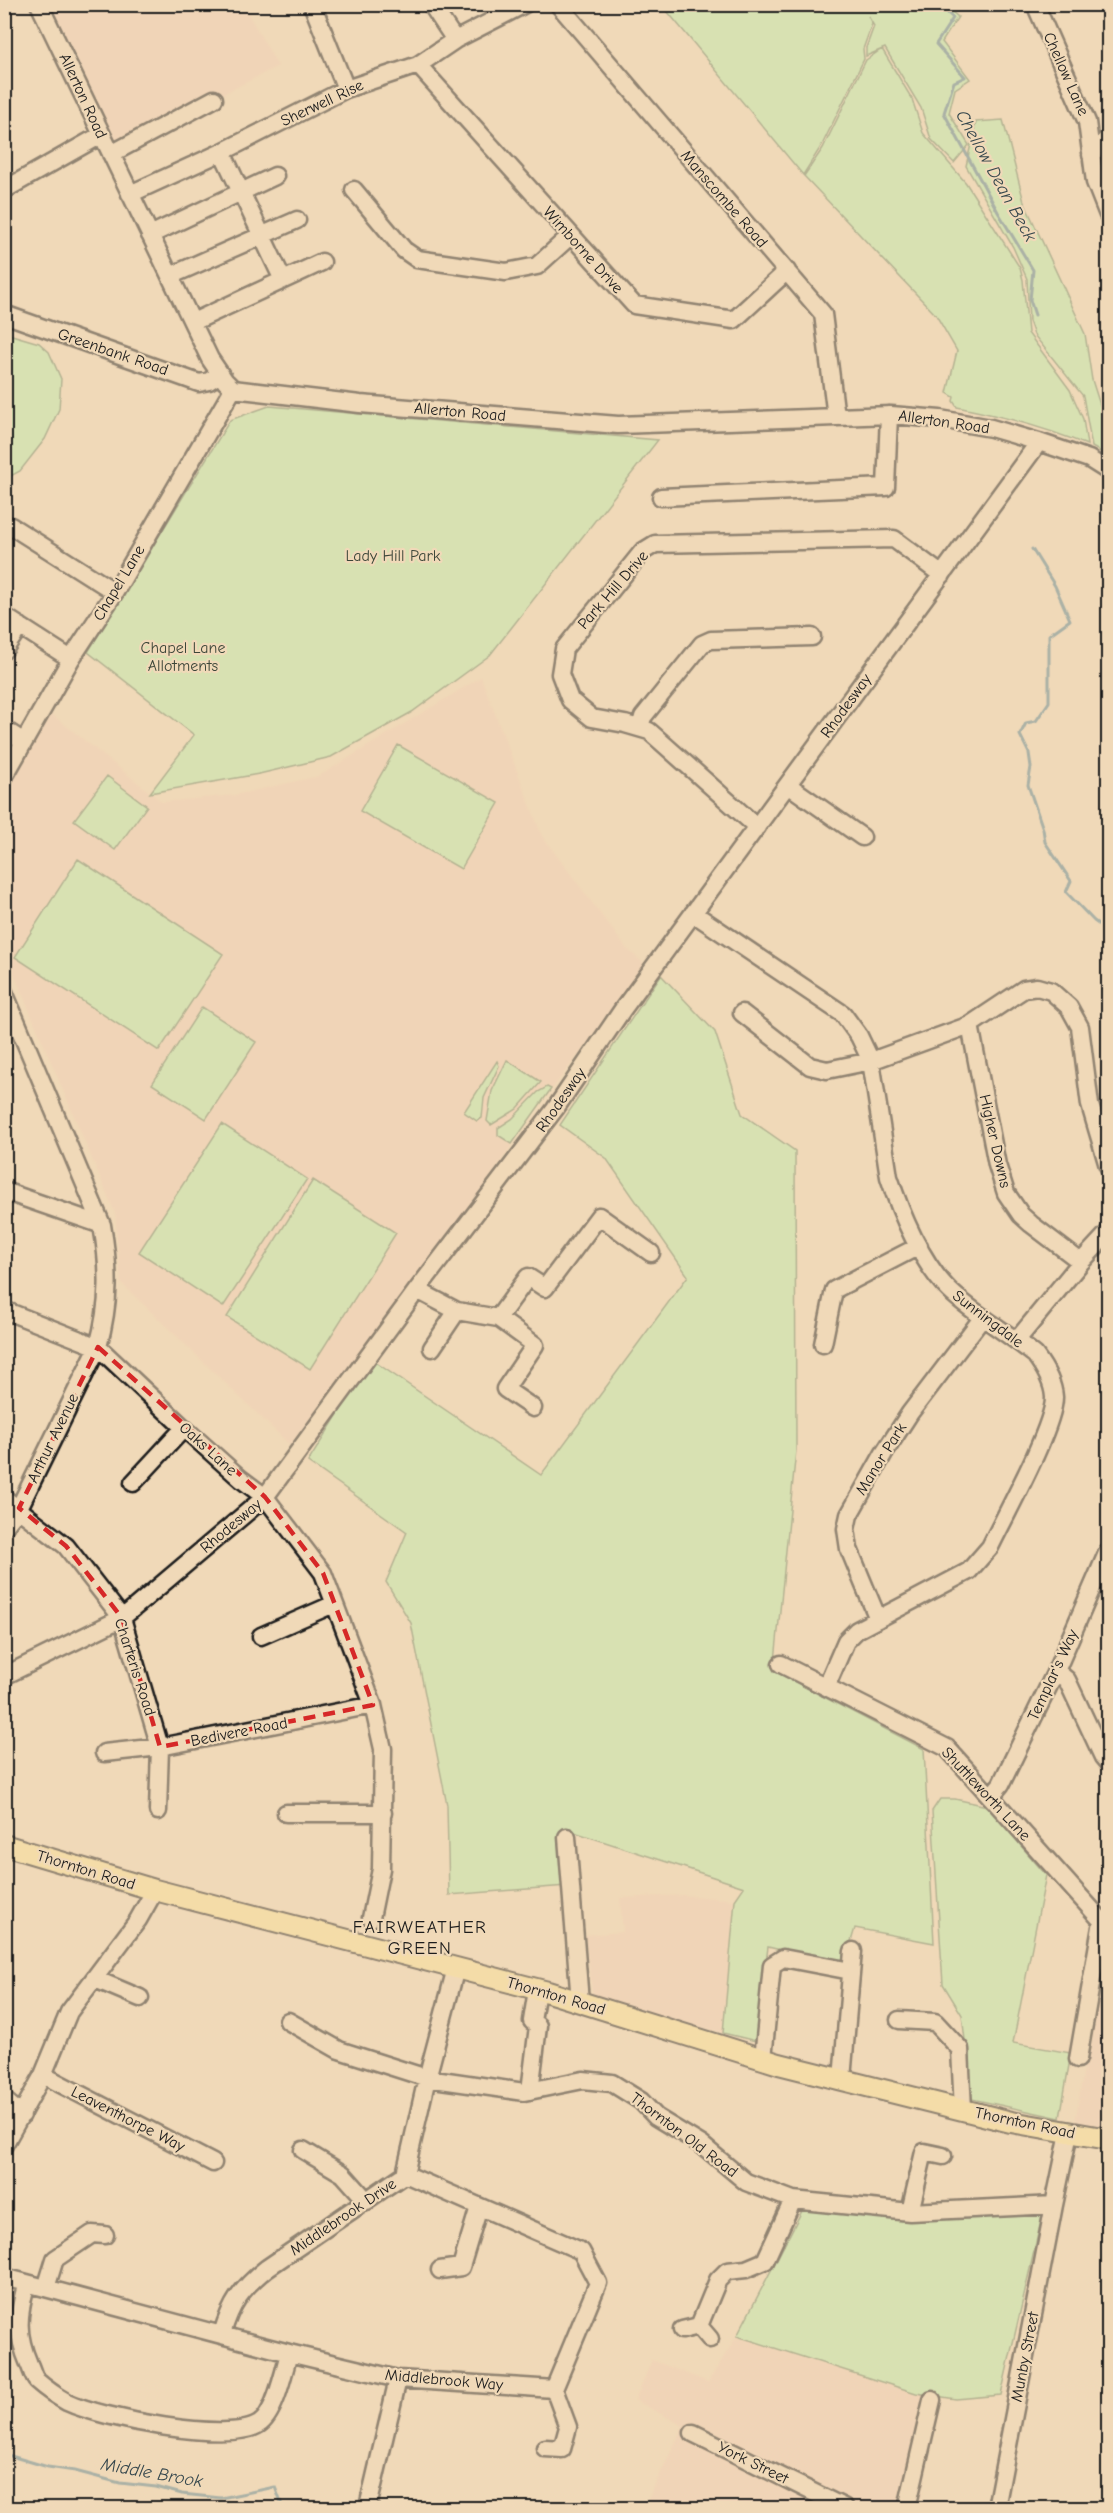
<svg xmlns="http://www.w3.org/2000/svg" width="1113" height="2513" viewBox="0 0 1113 2513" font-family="'Comic Neue',sans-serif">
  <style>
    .built { fill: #f0cfb5 }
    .green { fill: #bbecac; stroke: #6c8464; stroke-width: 1.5 }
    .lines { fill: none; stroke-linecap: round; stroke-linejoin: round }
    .stream { stroke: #56818f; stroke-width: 3 }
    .minor-casing { stroke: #1c1c1c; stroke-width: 21 }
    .major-casing { stroke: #1c1c1c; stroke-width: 24 }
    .minor { stroke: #f0d9b8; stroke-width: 16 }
    .major { stroke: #f9e096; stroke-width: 20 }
    .marked { fill: none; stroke: #d62828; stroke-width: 4.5; stroke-dasharray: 12 8; stroke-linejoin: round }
    .labels { text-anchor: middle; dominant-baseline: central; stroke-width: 4.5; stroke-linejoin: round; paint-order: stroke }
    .street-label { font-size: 16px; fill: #1c1c1c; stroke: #f0d9b8 }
    .park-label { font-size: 16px; fill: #3c4639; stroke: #f0d9b8 }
    .water-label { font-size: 18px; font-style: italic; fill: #34464c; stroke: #f0d9b8 }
    .neighbourhood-label { font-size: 18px; letter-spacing: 1.5px; fill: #1c1c1c; stroke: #f0d9b8 }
  </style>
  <rect width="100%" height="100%" fill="#f0d9b8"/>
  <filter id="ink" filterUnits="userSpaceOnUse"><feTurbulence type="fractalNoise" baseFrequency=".0167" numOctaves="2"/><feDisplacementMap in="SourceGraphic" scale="12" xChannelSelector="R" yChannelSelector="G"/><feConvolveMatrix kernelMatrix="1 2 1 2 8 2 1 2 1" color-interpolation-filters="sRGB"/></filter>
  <g filter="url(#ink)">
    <path class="built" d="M48 5H243L278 66 114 150Z
      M481 677 542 836 627 949 647 966 548 1094 439 1250 292 1447 121 1283 115 1213 5 953 4 806 7 793 49 712 162 802 235 795 319 776Z
      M682 1895 735 1900 723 2033 593 1997 585 1935 623 1932 620 1898Z
      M1105 1938 1108 1939V2127L1075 2123Z
      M737 2336 916 2393 940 2397 919 2508H644L683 2426 635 2400 652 2360 708 2382Z"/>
    <path class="green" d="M662 5H944L958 17 942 42 970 79 955 89 949 113 969 145 954 163 931 139 921 108 885 48 866 56V48L874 26 868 16 872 24 863 49 864 59 822 145 803 175Z
      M882 49 912 99 923 133 966 183 1020 268 1023 280 1028 333 1070 390 1083 419 1087 445C1045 427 1002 416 957 407L953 401 954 397 947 393 957 351 936 315 804 176 823 148 866 60Z
      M1003 120 1024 202 1085 334 1092 380 1108 430V456L1092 447 1083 396 1034 335 1029 321 1027 279 1013 247 966 166 976 122Z
      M5 333 39 343 49 352 61 379 59 409 45 439 20 471 5 479Z
      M269 406 658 440 490 655 412 712 331 757 259 774 150 793 194 735 88 652 230 420Z
      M398 745 499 803 461 869 360 811Z
      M107 776 147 806 115 850 74 820Z
      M78 859 223 954 159 1051 15 957Z
      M661 975 715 1032 742 1114 795 1151 796 1450 774 1671 924 1749 934 1943 855 1928 846 1958 836 1963 768 1947 756 2041 723 2033 735 1900 744 1887 565 1829 567 1886 449 1895 447 1805 411 1623 386 1582 407 1532 308 1462 372 1360 541 1475 688 1276 606 1158 560 1125Z
      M202 1007 256 1042 206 1119 152 1084Z
      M507 1060 541 1082 517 1109 491 1125 487 1121 492 1091Z
      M497 1061 499 1066 484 1098 482 1118 477 1121 464 1112Z
      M547 1087 551 1089 512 1144 498 1135V1128L512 1119 538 1092Z
      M222 1124 307 1179 223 1307 139 1252Z
      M313 1180 396 1233 310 1369 227 1317Z
      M940 1799H955L987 1806 1046 1875 1013 2043 1071 2053 1060 2118 972 2099 962 2015 943 1984 932 1811Z
      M804 2207 1043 2212 1001 2395 956 2399 916 2393 737 2336Z"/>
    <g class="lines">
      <path class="stream" d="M938 4 953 18 936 44 965 77 954 82 944 113 998 212 1033 270 1030 300 1035 315
        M1032 549 1055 586 1070 620 1049 635V702L1036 721 1026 723 1020 735 1029 753 1031 767 1028 785 1043 829 1045 842 1071 881 1066 892 1094 921 1108 931
        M4 2454 48 2467 75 2471 120 2483 156 2487 182 2494 221 2498 275 2487 283 2508
        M467 2508 474 2505 505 2508
        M580 2508 601 2505 612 2508"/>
      <g class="minor-casing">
        <path id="minor" d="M39 4 210 359 225 381 233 389 360 404 618 425 891 415 940 419 991 428 1039 442 1089 459 1108 471
          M312 4 346 89
          M431 4 455 40
          M558 4 823 314 836 417
          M1035 4 1087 122 1095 182 1108 215
          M418 65 634 305 734 320 787 271
          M222 152 283 280
          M111 154 214 99
          M1091 155 1108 138
          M4 190 101 135
          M354 190 404 250 417 259 506 272 537 266 570 236
          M130 194 222 152 346 89 418 65 455 40 525 4
          M150 235 275 176
          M170 276 297 220
          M4 314 199 383 209 381 220 374
          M193 322 322 262
          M661 497 886 487 889 415
          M11 526 115 592
          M4 616 71 659
          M4 650 20 626
          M640 728 643 717 702 644 711 640 812 637
          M4 729 24 742
          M4 777 71 659 115 592 233 389
          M788 785 862 837
          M757 827 649 731 625 724 592 718 570 700 560 674 564 649 642 552 655 544 894 539 942 575
          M693 913 843 1014 859 1036 871 1061 889 1177C901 1214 922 1264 950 1291 975 1315 1007 1332 1035 1355 1044 1367 1053 1381 1054 1397 1055 1425 1005 1516 990 1547L969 1571 857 1630 846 1641 826 1687
          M4 992 102 1225C110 1271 110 1302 98 1347L184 1428 241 1479 265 1497 323 1573 373 1705 383 1749 381 1869 371 1918
          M742 1013 810 1066 827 1070 871 1061 970 1025 1024 989 1037 987 1051 991 1069 1007 1080 1027 1090 1105 1108 1166
          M970 1025 997 1165 1006 1193 1021 1215 1031 1224 1081 1262
          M4 1191 102 1225
          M417 1290 457 1311 498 1318 535 1345 505 1389 533 1408
          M4 1310 98 1347 19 1508 4 1527
          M498 1318 528 1277 545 1288 599 1216 651 1253
          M1017 1340 1081 1262 1108 1233
          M823 1344 834 1290 919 1246
          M432 1348 457 1311
          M133 1483 184 1428
          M4 1498 66 1546 122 1618 160 1747 158 1811
          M878 1619 849 1549 846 1529 849 1515 884 1453 910 1413 983 1317
          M261 1636 334 1604
          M781 1664 947 1748 1102 1921 1078 2059
          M1056 1671 1067 1680 1103 1757 1108 1763
          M4 1676 122 1618 265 1497 417 1290 555 1109 623 1009 1039 442
          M104 1753 160 1747 373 1705
          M991 1796 1001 1784 1056 1671 1108 1551
          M286 1813H383
          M567 1837 580 2002
          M95 1979 140 1998
          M899 2020 935 2022 960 2049 963 2110
          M288 2021 339 2050 427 2078 524 2092 583 2080 612 2083 641 2101 656 2117 702 2145 746 2182 793 2200 910 2212 1054 2205 1069 2133
          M763 2059 772 1965 783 1958 851 1971
          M43 2075 213 2163
          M842 2079 853 1951
          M530 2091 538 2026 532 2021 537 1990
          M4 2100 22 2115
          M4 2145 43 2075 69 2012 138 1920 155 1890
          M303 2150 343 2174 367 2201
          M910 2212 924 2152 943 2156
          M440 2270 461 2267 479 2207
          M4 2277 289 2353 398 2379 554 2389 598 2283 581 2251 405 2174
          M26 2285C18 2316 16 2334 29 2364 32 2370 33 2377 37 2381 45 2388 58 2397 67 2402 101 2418 229 2444 259 2424 275 2414 284 2371 289 2353
          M46 2288 55 2259 92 2234 105 2235
          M682 2330 699 2326
          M222 2334C231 2303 241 2289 267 2268L405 2174 427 2078 456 1968
          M710 2339 699 2326 718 2280 727 2271 746 2269 765 2261 793 2200
          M693 2433 845 2508
          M545 2448 562 2449 568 2427 554 2389
          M368 2507 398 2379
          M907 2508 932 2400
          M996 2508 1054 2205"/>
      </g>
      <g class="major-casing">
        <path id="major" d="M4 1845 155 1890 548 1992 779 2064 1011 2122 1108 2139"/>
      </g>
      <use href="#minor" class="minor"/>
      <use href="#major" class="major"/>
    </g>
  </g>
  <path d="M0 0H1113V2513H0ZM98 1347 265 1497 323 1573 373 1705 160 1747 122 1618 66 1546 19 1508Z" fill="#f0d9b8" fill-opacity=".55" fill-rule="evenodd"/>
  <path class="marked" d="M98 1347 265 1497 323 1573 373 1705 160 1747 122 1618 66 1546 19 1508Z"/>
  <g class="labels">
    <g class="street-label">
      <text transform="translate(1066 74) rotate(66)">Chellow Lane</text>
      <text transform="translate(83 96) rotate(65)">Allerton Road</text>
      <text transform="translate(322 103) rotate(-25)">Sherwell Rise</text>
      <text transform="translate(724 199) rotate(49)">Manscombe Road</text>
      <text transform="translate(583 250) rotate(48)">Wimborne Drive</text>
      <text transform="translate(113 352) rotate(19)">Greenbank Road</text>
      <text transform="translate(460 412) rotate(5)">Allerton Road</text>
      <text transform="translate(944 422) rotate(8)">Allerton Road</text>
      <text transform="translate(119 583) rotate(-59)">Chapel Lane</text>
      <text transform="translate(613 590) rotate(-49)">Park Hill Drive</text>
      <text transform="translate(846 706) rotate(-54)">Rhodesway</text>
      <text transform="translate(561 1100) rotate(-55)">Rhodesway</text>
      <text transform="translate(995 1141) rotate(77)">Higher Downs</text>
      <text transform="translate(988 1319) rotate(37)">Sunningdale</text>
      <text transform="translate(53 1438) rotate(-64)">Arthur Avenue</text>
      <text transform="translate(208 1449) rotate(42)">Oaks Lane</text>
      <text transform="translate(881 1459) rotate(-58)">Manor Park</text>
      <text transform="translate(231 1526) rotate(-40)">Rhodesway</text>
      <text transform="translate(135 1667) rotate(72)">Charteris Road</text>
      <text transform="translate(1053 1675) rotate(-65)">Templar's Way</text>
      <text transform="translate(239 1732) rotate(-11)">Bedivere Road</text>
      <text transform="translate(986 1794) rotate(47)">Shuttleworth Lane</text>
      <text transform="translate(86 1870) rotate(17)">Thornton Road</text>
      <text transform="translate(556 1996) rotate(16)">Thornton Road</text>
      <text transform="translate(128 2119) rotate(27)">Leaventhorpe Way</text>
      <text transform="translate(1025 2123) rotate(12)">Thornton Road</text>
      <text transform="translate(684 2135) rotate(37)">Thornton Old Road</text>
      <text transform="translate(343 2217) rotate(-34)">Middlebrook Drive</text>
      <text transform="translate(1025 2357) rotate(-79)">Munby Street</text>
      <text transform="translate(444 2380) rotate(5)">Middlebrook Way</text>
      <text transform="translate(753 2463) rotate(26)">York Street</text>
    </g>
    <g class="park-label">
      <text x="393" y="556">Lady Hill Park</text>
      <text x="183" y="648">Chapel Lane<tspan x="183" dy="18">Allotments</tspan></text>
    </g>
    <g class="water-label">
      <text transform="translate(996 176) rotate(61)">Chellow Dean Beck</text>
      <text transform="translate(152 2473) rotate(10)">Middle Brook</text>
    </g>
    <g class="neighbourhood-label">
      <text x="420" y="1927">FAIRWEATHER<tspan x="420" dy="21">GREEN</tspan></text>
    </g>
  </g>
  <rect width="1113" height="2513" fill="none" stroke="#f0d9b8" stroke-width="24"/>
  <rect x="12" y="12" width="1089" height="2489" fill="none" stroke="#1c1c1c" stroke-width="2" filter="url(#ink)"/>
</svg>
